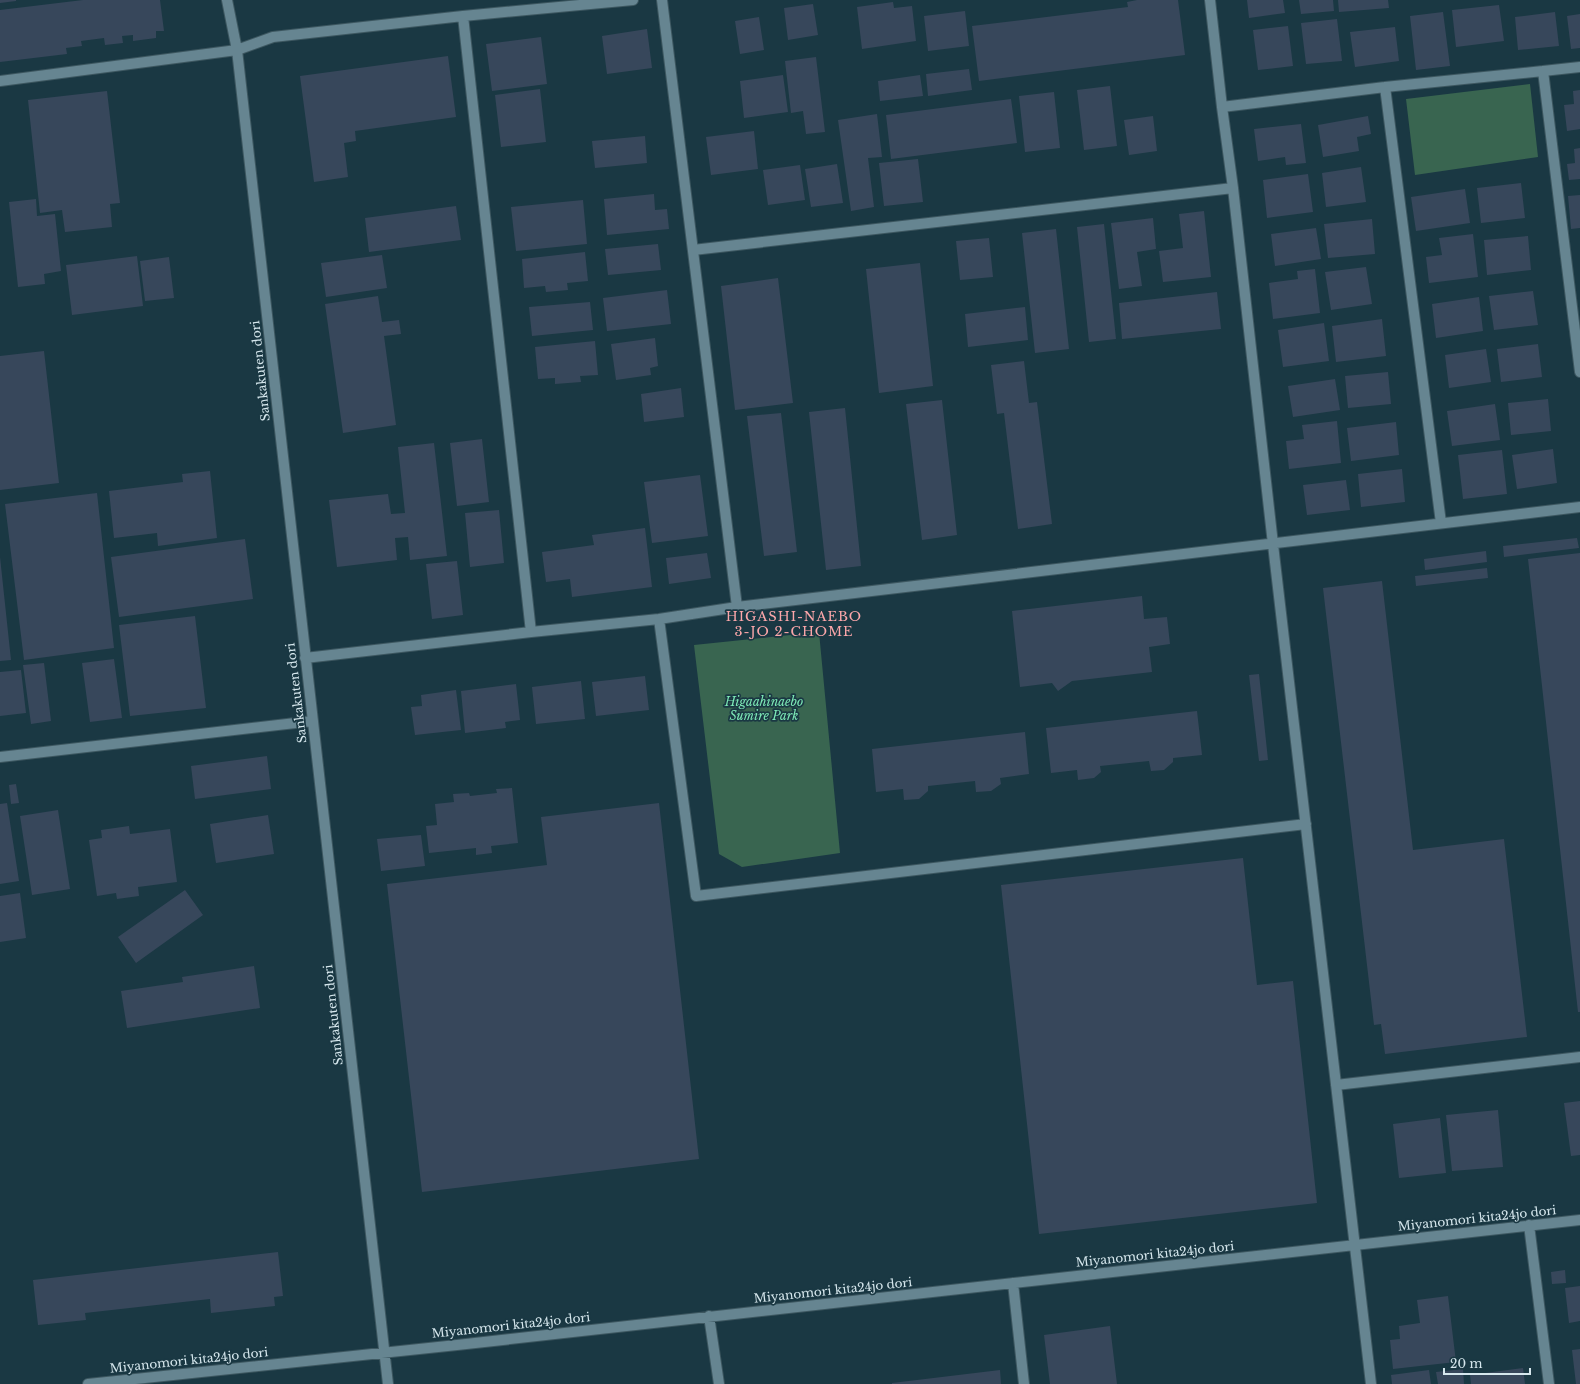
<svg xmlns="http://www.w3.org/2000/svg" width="1580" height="1384" viewBox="0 0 1580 1384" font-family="'Libre Baskerville',serif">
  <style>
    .green { fill: #396550 }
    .building { fill: #37475b }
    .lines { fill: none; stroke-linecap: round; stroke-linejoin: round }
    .minor-casing { stroke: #3d5760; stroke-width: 12 }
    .minor { stroke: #668591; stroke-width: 10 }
    .labels { text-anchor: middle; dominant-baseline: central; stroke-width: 3.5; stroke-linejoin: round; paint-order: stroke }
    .street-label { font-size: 12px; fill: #d6e7ed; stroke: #1a3843 }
    .park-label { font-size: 12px; font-style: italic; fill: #7eeab7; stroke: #1a3843 }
    .neighbourhood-label { font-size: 13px; letter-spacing: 1px; fill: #fca7aa; stroke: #1a3843 }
  </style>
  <rect width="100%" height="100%" fill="#1a3843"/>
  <path class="green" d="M1530 84 1538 157 1415 175 1406 99Z
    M819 632 840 853 742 867 719 854 694 645Z"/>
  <path class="building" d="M0 0H16V1L0 3Z
    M83 0H160L164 31H156V38L133 41V35L122 36 123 43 105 45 104 38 81 41 82 46 66 48 67 54 0 62V10Z
    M1137 0H1178L1185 55 979 81 972 26 1128 7 1127 2Z
    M1247 0H1283L1285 13 1249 18Z
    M1299 0H1333L1334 11 1301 14Z
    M1338 0H1388L1389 8 1339 12Z
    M893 2 894 8 912 6 916 41 862 49 857 7Z
    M813 4 818 35 788 40 784 8Z
    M1499 5 1504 41 1456 47 1452 10Z
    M965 11 969 46 928 51 924 16Z
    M1443 12 1450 66 1416 70 1410 16Z
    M1555 12 1559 46 1518 50 1515 17Z
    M1580 14V48L1571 49 1567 16Z
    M759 17 764 50 740 54 735 21Z
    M1337 19 1342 61 1306 64 1301 23Z
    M1288 26 1293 66 1258 70 1253 30Z
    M1395 27 1399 61 1355 67 1350 32Z
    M647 29 652 68 607 74 602 36Z
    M541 37 547 84 492 91 486 44Z
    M448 56 456 117 355 131 356 141 344 143 348 177 314 182 300 76Z
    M816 57 825 132 806 134 803 111 791 113 785 61Z
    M969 69 972 90 928 96 926 74Z
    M783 75 788 112 744 118 740 81Z
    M920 75 923 96 880 101 878 81Z
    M1110 86 1117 146 1084 150 1077 90Z
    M540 89 546 142 501 147 495 95Z
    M1580 90V129L1567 131 1564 105 1574 104 1573 91Z
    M107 91 120 203 110 204 112 227 65 232 62 210 40 213 28 100Z
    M1054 92 1060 148 1025 152 1019 96Z
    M1011 99 1017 143 891 159 886 115Z
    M877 114 882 157 868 158 874 207 851 211 838 120Z
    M1153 116 1157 151 1129 155 1124 120Z
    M1368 116 1371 134 1357 137 1359 151 1323 157 1318 125Z
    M1301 124 1306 163 1286 165 1285 157 1258 161 1254 129Z
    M754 131 758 169 711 175 706 137Z
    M645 136 647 163 595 168 592 141Z
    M1580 148V179L1569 180 1567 164 1575 163 1574 149Z
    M918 159 923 202 884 206 879 163Z
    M837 164 843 203 811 207 805 169Z
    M800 165 805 200 768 205 763 170Z
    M1361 167 1366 202 1326 207 1322 173Z
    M1308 174 1313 212 1267 218 1263 180Z
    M1521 183 1525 218 1481 223 1477 188Z
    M1465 189 1470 223 1416 231 1411 197Z
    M654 194 655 210 667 209 669 229 607 235 604 199Z
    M1580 195V228L1571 229 1568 196Z
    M36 199 37 216 55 214 61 271 44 274 45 284 18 287 9 202Z
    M583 200 587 244 516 251 511 207Z
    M456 206 461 240 369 252 365 218Z
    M1204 211 1211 277 1163 282 1159 251 1183 248 1179 214Z
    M1153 218 1156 249 1137 252 1142 286 1119 289 1111 223Z
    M1372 219 1375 254 1328 258 1324 224Z
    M1104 224 1116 339 1089 342 1077 227Z
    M1316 228 1321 259 1275 266 1271 234Z
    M1056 229 1069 349 1035 353 1022 233Z
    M1473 234 1478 277 1429 283 1426 257 1442 255 1439 238Z
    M1528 236 1531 270 1487 275 1484 240Z
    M989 238 993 277 960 280 956 241Z
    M658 244 661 270 608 275 605 249Z
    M585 252 588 281 567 283 568 290 546 292 545 286 524 288 522 259Z
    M382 255 387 288 326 297 321 263Z
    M137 256 143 306 72 315 66 265Z
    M169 257 174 298 145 301 140 261Z
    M920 263 933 386 879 393 866 269Z
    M1366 267 1372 304 1331 310 1325 272Z
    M1315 269 1320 313 1273 319 1269 283 1298 279 1297 271Z
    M778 278 793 403 735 410 721 286Z
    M667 290 671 324 607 331 603 298Z
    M1533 291 1538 325 1494 330 1489 296Z
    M1217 292 1221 329 1122 339 1119 303Z
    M378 296 382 322 399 320 401 334 384 336 396 425 343 433 325 304Z
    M1479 297 1483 331 1436 338 1432 304Z
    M590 302 593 330 532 336 529 307Z
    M1025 307 1028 340 968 347 965 314Z
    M1382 319 1386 356 1336 362 1332 326Z
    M1324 323 1329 361 1283 367 1278 330Z
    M655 338 658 366 650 368 651 375 616 380 611 344Z
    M595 341 598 375 580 376 581 382 555 384V378L538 379 535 347Z
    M1538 344 1542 377 1501 382 1497 349Z
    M1486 349 1491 382 1449 388 1445 355Z
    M44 351 59 483 0 490V356Z
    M1024 361 1029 403 1037 402 1052 524 1018 529 1004 413 997 414 991 365Z
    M1388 372 1391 404 1348 408 1345 376Z
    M1335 379 1340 410 1293 417 1288 386Z
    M681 388 684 417 644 422 641 394Z
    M1548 399 1551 431 1511 435 1508 403Z
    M942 400 957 535 922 540 906 404Z
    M1495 404 1500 440 1452 446 1447 411Z
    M845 408 861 566 826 570 809 412Z
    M781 413 797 552 764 556 747 416Z
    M1337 421 1341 463 1289 469 1286 441 1304 439 1302 425Z
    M1396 422 1399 455 1351 461 1347 428Z
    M482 439 489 502 457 506 450 443Z
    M434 443 447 556 410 560 408 537 395 538 397 560 337 567 329 500 388 494 391 514 405 513 398 447Z
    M1553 449 1557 483 1517 489 1512 455Z
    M1502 450 1507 494 1463 499 1458 455Z
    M1402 469 1405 502 1361 507 1358 474Z
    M210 471 217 538 158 546 157 533 114 538 109 491 183 482 182 474Z
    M700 475 708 536 652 543 644 482Z
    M1346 480 1350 510 1307 515 1303 485Z
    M97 493 114 648 24 660 5 504Z
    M499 510 504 563 470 567 465 513Z
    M645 528 652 587 572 597 570 579 546 582 542 552 594 545 592 535Z
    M1577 538 1579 548 1504 557 1503 546Z
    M245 539 253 599 119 617 111 557Z
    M1486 551 1487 562 1425 570 1424 559Z
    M707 553 711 578 669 584 666 558Z
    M1580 553V1012H1578L1528 559Z
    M0 557 11 660 0 661Z
    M457 561 463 615 432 619 426 564Z
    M1487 568 1488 578 1416 586 1415 576Z
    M1382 581 1413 850 1504 839 1527 1037 1385 1054 1381 1024 1374 1025 1323 588Z
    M1142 596 1144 619 1167 617 1170 644 1149 647 1152 672 1072 681 1058 691 1052 683 1020 687 1012 611Z
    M195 616 206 708 130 716 119 625Z
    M114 659 122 718 90 722 82 663Z
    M44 663 51 721 31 724 23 665Z
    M21 670 26 713 0 716V672Z
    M1259 674 1268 760 1259 761 1249 675Z
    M645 676 649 710 596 716 592 682Z
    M581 681 585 719 536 724 532 687Z
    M516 684 520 720 505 722 506 728 465 733 461 691Z
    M456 690 461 730 415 735 411 707 422 706 421 695Z
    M1197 711 1202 755 1173 758V762L1164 770 1151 771 1149 761 1100 766 1101 772 1094 778 1078 780 1077 770 1051 773 1046 728Z
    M1025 732 1029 774 1000 778 1001 784 991 791 976 792 975 781 928 786V791L919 799 904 800 903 789 876 792 872 749Z
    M267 756 271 789 195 799 191 766Z
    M16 784 19 803 11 804 9 785Z
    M512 788 518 843 491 846 492 853 476 855V848L429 853 426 826 437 825 435 804 454 802 453 794 469 793 470 796 497 793 496 789Z
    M7 803 19 881 0 884V804Z
    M659 803 699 1159 422 1192 387 884 547 865 541 817Z
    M58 810 70 889 32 895 20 816Z
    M268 815 274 854 216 863 210 824Z
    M129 826 130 834 170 829 177 882 138 887 139 896 117 899 116 893 97 896 89 840 102 838 101 830Z
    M421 835 425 866 381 871 377 839Z
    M1243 858 1257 985 1293 981 1317 1203 1039 1234 1001 885Z
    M185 890 203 915 136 963 118 937Z
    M20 893 26 938 0 942V896Z
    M254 966 260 1008 127 1028 121 991 183 982 182 977Z
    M1580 1101V1155L1571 1156 1564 1103Z
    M1498 1110 1503 1167 1452 1171 1446 1115Z
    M1440 1118 1446 1173 1399 1178 1393 1124Z
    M278 1252 283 1296 274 1297 275 1306 211 1313 210 1299 85 1313 86 1320 38 1325 33 1280Z
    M1565 1270 1566 1283 1552 1284 1551 1272Z
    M1580 1286V1321L1569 1323 1565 1288Z
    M1448 1296 1456 1362 1393 1369 1390 1340 1400 1339 1399 1326 1420 1323 1417 1300Z
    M1110 1326 1117 1384H1050L1044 1335Z
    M1580 1349V1384H1576L1572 1350Z
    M1523 1368 1525 1384H1471L1470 1375Z
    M1463 1369 1464 1384H1438L1436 1372Z
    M1000 1370 1001 1384H892V1383Z
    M1429 1370 1431 1384H1392L1391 1375Z"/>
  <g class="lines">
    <g class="minor-casing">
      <path id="minor" d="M227 0 237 50 388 1384
        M662 0 737 607
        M1210 0 1222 107 1233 188 1275 562 1371 1384
        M463 16 531 632
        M1543 71 1580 67
        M0 81 237 50 273 37 463 16 633 0
        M1385 87 1441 523
        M1222 107 1385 87 1543 71 1580 372
        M693 250 1233 188
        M659 619 696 896 1306 824
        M305 658 531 632 659 619 737 607 1580 507
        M0 757 313 721
        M1336 1085 1580 1057
        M1529 1225 1549 1384
        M1013 1283 1024 1384
        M709 1316 719 1384
        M88 1384 457 1345 1580 1220"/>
    </g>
    <use href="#minor" class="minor"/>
  </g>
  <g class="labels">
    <g class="street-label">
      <text transform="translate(260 371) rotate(-96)">Sankakuten dori</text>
      <text transform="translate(296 693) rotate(-97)">Sankakuten dori</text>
      <text transform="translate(333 1015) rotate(-96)">Sankakuten dori</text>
      <text transform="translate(1477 1218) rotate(-6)">Miyanomori kita24jo dori</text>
      <text transform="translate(1155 1254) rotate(-6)">Miyanomori kita24jo dori</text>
      <text transform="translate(833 1290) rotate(-6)">Miyanomori kita24jo dori</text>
      <text transform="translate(511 1325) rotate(-6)">Miyanomori kita24jo dori</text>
      <text transform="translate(189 1360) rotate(-6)">Miyanomori kita24jo dori</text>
    </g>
    <g class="park-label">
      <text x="764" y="701">Higaahinaebo<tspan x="764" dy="14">Sumire Park</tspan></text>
    </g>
    <g class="neighbourhood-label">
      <text x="794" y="616">HIGASHI-NAEBO<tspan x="794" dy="15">3-JO 2-CHOME</tspan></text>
    </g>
  </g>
  <path d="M1444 1368v6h86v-6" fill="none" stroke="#d6e7ed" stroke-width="2"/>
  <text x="1450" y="1368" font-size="12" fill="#d6e7ed" stroke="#1a3843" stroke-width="3" paint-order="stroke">20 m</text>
</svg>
